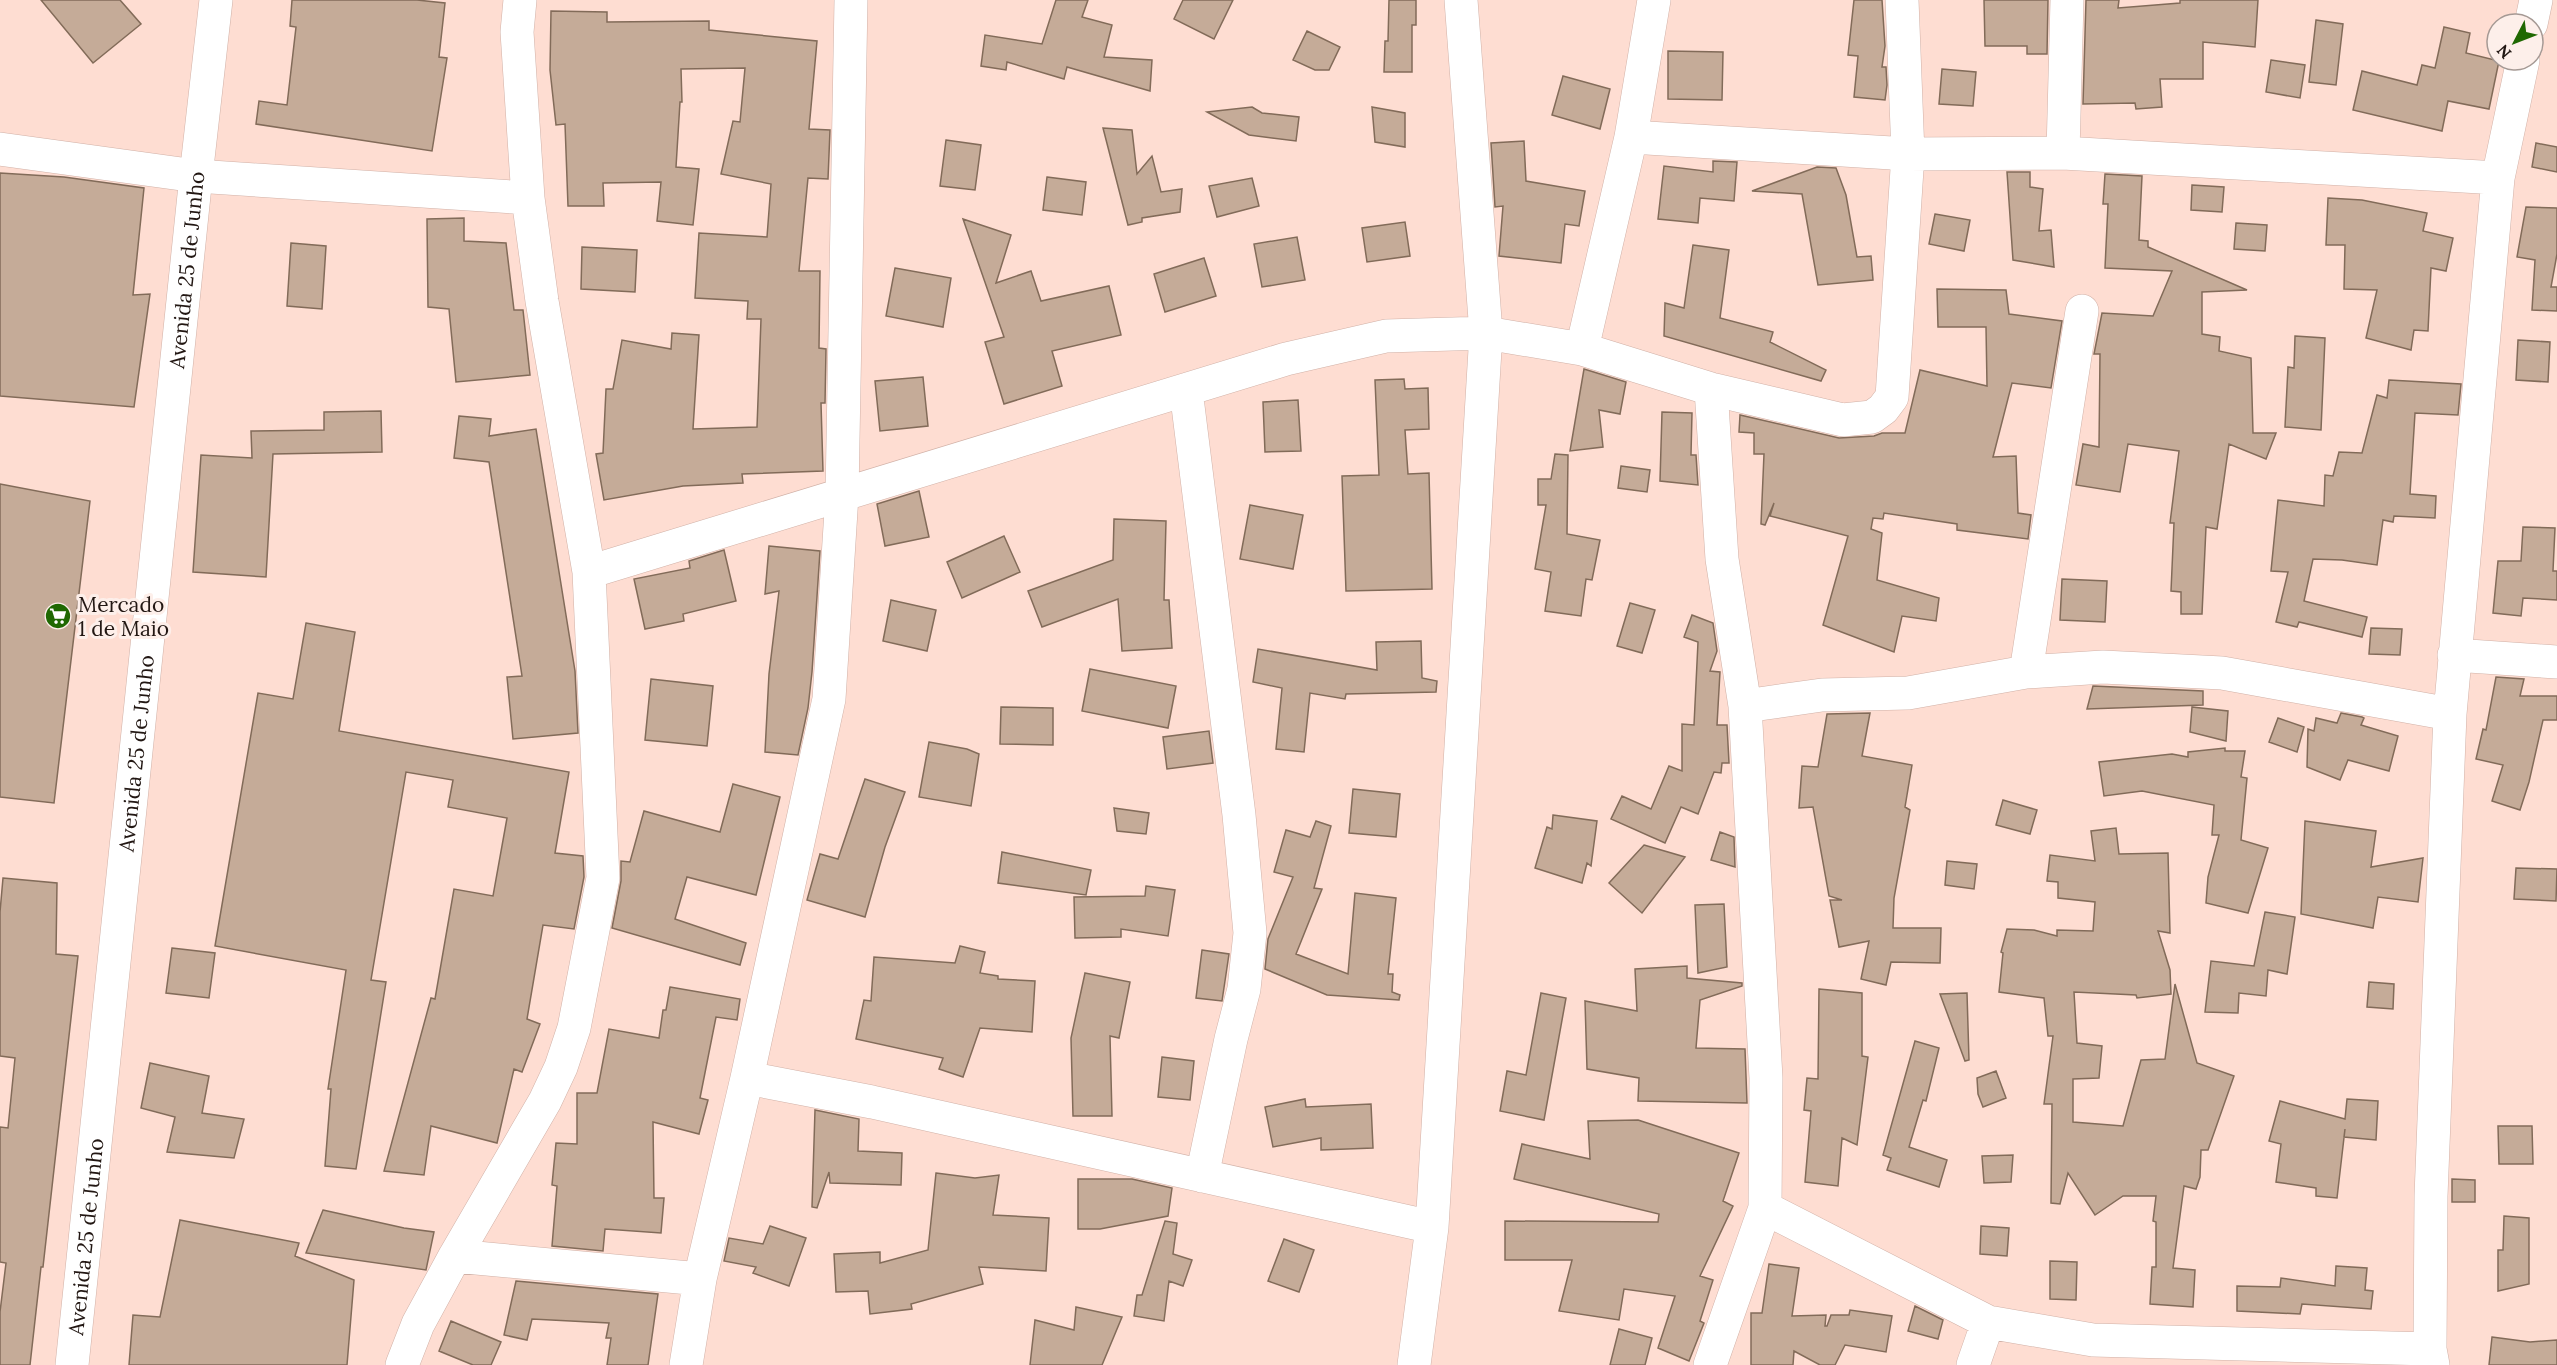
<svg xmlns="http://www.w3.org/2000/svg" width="2557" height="1365" viewBox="0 0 2557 1365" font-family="Lora,serif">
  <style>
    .building { fill: #c5ab98; stroke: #826b59; stroke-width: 1.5 }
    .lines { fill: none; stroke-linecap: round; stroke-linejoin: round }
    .minor-casing { stroke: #d1b1a7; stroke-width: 34 }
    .tertiary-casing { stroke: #d1b1a7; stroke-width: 34 }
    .minor { stroke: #fff; stroke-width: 33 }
    .tertiary { stroke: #fff; stroke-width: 33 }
    .labels { text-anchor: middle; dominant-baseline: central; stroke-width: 6; stroke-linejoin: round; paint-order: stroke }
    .street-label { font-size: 21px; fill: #221713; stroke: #fdefea }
    .poi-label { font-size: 21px; fill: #221713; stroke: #fdefea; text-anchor: start }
  </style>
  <rect width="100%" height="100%" fill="#feddd2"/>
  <path class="building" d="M41 0H120L141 24 93 63Z
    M292 0H417L445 3 439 57 447 58 432 151 256 124 259 101 287 105 296 27 290 26Z
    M1056 0H1088L1082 17 1112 25 1104 57 1152 60 1150 91 1067 67 1064 79 1007 62 1006 70 981 66 985 35 1042 44Z
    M1183 0H1233L1214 39 1174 19Z
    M1389 0H1416V25H1412V72H1384L1385 41H1388Z
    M1854 0H1882L1885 46 1882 67H1886L1887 85 1885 100 1854 97 1858 56 1848 55Z
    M1984 0H2048L2047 54H2027V46H1985Z
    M2086 0H2119L2118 8 2180 3V0H2258L2255 47 2203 42V79H2160L2162 107 2136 109 2135 103 2083 104Z
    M551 11 607 12V22L709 21V30L817 41 809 129 830 130 828 179 808 178 799 271H820L819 348 826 349 825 403H821L823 471 742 474 743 483 683 486 604 500 596 454 603 453 606 389H613L622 340 671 349 672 333 699 335 693 429 757 427 761 319H747L748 301 695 298 699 233 767 237 771 184 721 174 733 121 740 122 745 68 681 69 682 102H680L676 167 699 169 693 225 657 221 661 182 603 183 604 206H568L565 124 556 125 550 70Z
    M2316 20 2343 24 2336 85 2309 82Z
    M2444 27 2470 33 2466 53 2499 61 2489 109 2448 101 2442 131 2353 110 2362 71 2417 85 2422 65 2435 68Z
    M1307 31 1340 47 1329 70H1315L1293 60Z
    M1668 51 1723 52 1722 100 1668 99Z
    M2271 60 2305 65 2300 98 2266 92Z
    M1942 69 1976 72 1973 106 1939 104Z
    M1563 76 1610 89 1600 129 1552 115Z
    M1252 107 1262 113 1299 117 1296 141 1249 135 1207 112Z
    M1372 107 1405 113V147L1375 142Z
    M1103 128 1132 130 1137 174 1152 156 1161 192 1182 189 1180 212 1142 218V222L1128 225Z
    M946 140 981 145 975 190 940 186Z
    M1524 141 1526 181 1585 191 1579 226 1565 224 1561 263 1499 256 1503 206 1495 207 1491 143Z
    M2536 143 2557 147V172L2532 167Z
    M1713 161 1737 162 1734 201 1700 198 1698 223 1658 219 1664 166 1713 172Z
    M1817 167 1836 168 1846 195 1857 257 1871 256 1873 280 1818 285 1802 194 1752 191Z
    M2007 172H2030V187L2043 189 2039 231 2051 230 2054 267 2013 260Z
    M0 173 64 177 144 188 133 295 150 294 134 407 0 396Z
    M2105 174 2142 176 2139 240 2148 241V247L2247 290 2202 292V334L2220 337 2219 351 2251 358 2253 433H2276L2266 459 2229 444 2217 529 2206 527 2202 614H2181V592L2171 591 2174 523H2170L2179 451 2128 444 2120 492 2076 485 2083 444 2099 447 2100 354H2094L2102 313 2153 316 2172 271 2105 268 2108 204H2103Z
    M1047 177 1086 182 1082 215 1043 210Z
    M1252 178 1259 206 1217 217 1209 186Z
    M2192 185 2224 187 2222 212 2191 210Z
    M2328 198 2362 200 2427 213 2423 231 2453 238 2446 271 2431 268 2428 331 2414 330 2411 350 2366 338 2377 290 2344 289 2345 245H2326Z
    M2526 207 2557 208V254L2551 287H2557V311L2532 310 2535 260 2517 257Z
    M1935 214 1970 220 1964 251 1929 244Z
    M464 218V241L506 243 514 310H523L530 375 456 382 449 309 428 307 427 219Z
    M963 219 1011 235 996 283 1031 271 1041 301 1109 286 1121 335 1052 351 1062 386 1004 404 985 342 1004 337Z
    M1405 222 1410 256 1367 262 1362 228Z
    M2236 223 2267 225 2265 251 2234 249Z
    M1297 237 1305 280 1262 287 1254 244Z
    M291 243 326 246 322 309 287 306Z
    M1693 245 1729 250 1720 318 1773 332 1770 342 1826 370 1821 381 1664 336 1665 303 1684 308Z
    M582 247 637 250 635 292 581 289Z
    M1204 258 1216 296 1165 312 1154 274Z
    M895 268 951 278 943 327 886 316Z
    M1937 289 2006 290 2009 314 2062 321 2051 388 2012 383 1993 457 2016 456 2018 513 2031 515 2028 539 1957 530V524L1884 513 1883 519 1873 518 1871 529 1882 533 1877 580 1939 598 1936 621 1902 616 1894 652 1823 625 1848 536 1770 516 1774 503 1765 525 1761 524 1764 454H1754V433L1739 432 1740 415 1839 438 1874 436 1882 433H1905L1920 370 1987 386 1986 327H1938Z
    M2295 336 2325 338 2321 430 2285 427 2288 367 2294 368Z
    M2518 340 2550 342 2548 382 2516 380Z
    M1584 369 1626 382 1620 414 1599 410 1603 447 1570 451Z
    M923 377 928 426 880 431 875 381Z
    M1404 379 1405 389 1428 388 1429 429 1405 430 1408 474 1429 473 1432 589 1346 591 1342 476 1379 475 1375 380Z
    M2389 380 2461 384 2458 415 2415 413 2410 494 2436 496 2435 518 2394 516 2393 522 2383 520 2377 565 2342 560 2313 559 2304 601 2367 617 2362 637 2299 622 2297 627 2276 622 2288 572 2271 571 2278 500 2324 506 2325 475 2333 476 2339 452 2362 453 2377 395 2387 398Z
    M1298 400 1301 451 1265 452 1263 402Z
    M381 411 382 452 273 454 266 577 193 572 201 455 252 458 251 431 324 430V412Z
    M1662 412 1692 413 1691 455H1696L1698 485 1660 481Z
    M459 416 491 419 489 436 536 429 575 671 578 733 513 739 507 677 522 676 489 462 454 458Z
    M1555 454 1568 455 1567 534 1600 540 1592 580 1586 579 1581 616 1545 611 1551 572 1535 569 1546 505H1538V479H1551Z
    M1621 466 1650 470 1647 492 1618 488Z
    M0 484 90 501 54 803 0 797Z
    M919 491 929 537 885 546 877 504Z
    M1250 505 1303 515 1293 569 1240 559Z
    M1114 519 1166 521 1164 600H1169L1172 648 1122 651 1118 599 1042 627 1028 591 1113 560Z
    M2523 527 2555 528 2553 571H2557V600L2523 598 2521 616 2493 613 2498 561H2521Z
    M1004 536 1020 572 962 598 947 562Z
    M769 546 820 551 812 672 808 708 798 755 765 752 769 674 779 591 765 594Z
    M724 550 736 601 683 614 684 621 645 629 634 579 690 568 689 561Z
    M2062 579 2107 581 2105 622 2060 620Z
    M891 600 936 610 927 651 883 641Z
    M1630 603 1655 610 1642 653 1617 646Z
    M1692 615 1713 623 1717 651 1710 671 1720 672 1717 725H1727L1729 763H1722L1721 773 1714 772 1698 814 1681 807 1665 843 1611 819 1622 796 1651 809 1669 766 1682 771V724L1694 725 1698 642 1684 637Z
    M306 623 355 632 339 731 569 772 555 853 583 856 584 877 574 929 543 925 527 1019 540 1024 522 1072 514 1069 497 1143 431 1126 424 1175 384 1171 431 998 435 999 454 889 493 896 507 818 448 807 453 780 406 772 371 980 386 982 356 1169 325 1166 331 1089H328L346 970 215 946 258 693 293 699Z
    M2371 628 2402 629 2400 655 2369 654Z
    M1421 641 1422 678 1437 681 1436 692 1346 694 1345 699 1310 693 1304 752 1276 749 1282 688 1253 682 1258 649 1377 670 1376 642Z
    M1090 669 1176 686 1168 728 1082 711Z
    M2496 677 2524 679 2520 696H2557V720H2543L2529 782 2520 810 2492 801 2503 765 2476 759 2483 729 2486 730Z
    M651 679 713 686 707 746 645 740Z
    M2093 686 2203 691V705L2087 709Z
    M1001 707 1053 708V745L1000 744Z
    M2192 707 2228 711 2226 741 2190 732Z
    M1870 713 1862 756 1912 765 1905 807 1910 810 1894 898 1893 928H1941L1940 963 1891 962 1886 985 1861 979 1869 941 1839 947 1830 900H1842L1829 896 1813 807 1799 808 1802 766 1818 767 1827 714Z
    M2341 713 2362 717 2364 718 2361 725 2398 736 2389 771 2348 760 2340 780 2307 767 2308 729 2314 731 2316 718 2337 723Z
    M2278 718 2304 727 2297 752 2269 742Z
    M1209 731 1213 763 1167 769 1163 737Z
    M929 742 967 749 979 754 971 806 919 797Z
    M2225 748V751H2245L2241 777 2247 778 2241 840 2268 848 2248 913 2206 903 2208 877 2219 835H2212L2214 805 2142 791 2104 796 2099 762 2172 754 2188 757V752Z
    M865 779 905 792 885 847 865 917 807 900 820 854 838 859Z
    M733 784 780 797 756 895 687 877 675 919 746 943 740 965 612 928 621 881V861L630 862 644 811 720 832Z
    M1353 789 1400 794 1396 837 1349 833Z
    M2003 800 2037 810 2030 834 1996 825Z
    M1114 808 1149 813 1146 834 1117 831Z
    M1553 815 1597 821 1591 866 1587 863 1582 883 1535 868 1547 827 1552 829Z
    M1316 821 1331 826 1314 888 1322 889 1296 954 1348 974 1355 893 1396 898 1388 974H1393L1392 992 1400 995 1399 1000 1327 995 1265 969 1268 939 1293 877 1274 872 1286 830 1310 837Z
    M2305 821 2376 831 2371 867 2423 858 2418 902 2378 897 2373 928 2301 914Z
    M2116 828 2119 854 2168 853 2170 933 2158 931 2170 970 2171 994 2137 998 2136 995 2074 992 2077 1043 2102 1046 2099 1078 2073 1079V1122L2123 1126 2141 1060 2165 1059 2175 984 2197 1063 2234 1076 2208 1150H2201L2200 1177 2196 1189 2184 1186 2173 1268 2195 1270 2193 1307 2150 1304 2152 1267H2156V1222L2153 1221 2156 1196H2123L2095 1215 2068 1173 2060 1204 2051 1203 2052 1104H2044L2053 1036H2048L2044 998 1999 992 2003 953 2001 952 2007 929 2034 930 2057 936V930L2093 931 2095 902 2058 898V882L2047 881 2050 855 2095 861 2091 831Z
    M1720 832 1734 837 1735 867 1711 860Z
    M1644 845 1685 857 1642 913 1609 883Z
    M1002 852 1091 870 1086 895 998 883Z
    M1947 861 1977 864 1974 889 1945 885Z
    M2516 868 2557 869 2556 901 2514 899Z
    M3 878 57 883 56 954 78 956 43 1267H41L30 1365H0V1312L6 1263 0 1262V1127L8 1128 15 1058 0 1056V912Z
    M1146 886 1175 890 1168 936 1121 929V937L1075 938 1074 897 1145 896Z
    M1724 904 1727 967 1698 973 1695 905Z
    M2265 912 2295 917 2287 974 2268 970 2266 996 2239 993 2238 1013 2205 1012 2211 961 2254 966Z
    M960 946 985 952 980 973 998 976V979L1035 981 1032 1032 980 1028 963 1077 939 1069 943 1058 856 1039 864 1000 871 1001 874 957 955 963Z
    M172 948 215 953 209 998 166 993Z
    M1202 950 1229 954 1222 1001 1196 998Z
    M1687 966V978L1742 983V986L1700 1000 1696 1048 1745 1049 1747 1103 1638 1101 1639 1078 1587 1069 1585 1001 1637 1011 1635 969Z
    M1085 973 1130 982 1119 1038 1110 1036 1112 1116H1073L1071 1038Z
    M2369 982 2394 984 2393 1009 2367 1007Z
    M670 987 740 999 737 1020 716 1017 700 1098 708 1100 699 1134 653 1122 654 1198H664L661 1233 605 1229 603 1251 552 1246 557 1186 552 1185 556 1143 577 1144V1093H597L609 1029 659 1038 663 1010H666Z
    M1819 989 1862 993V1056L1868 1057 1857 1145 1842 1138 1838 1186 1805 1182 1811 1111 1804 1110 1807 1078 1818 1079Z
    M1541 993 1566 998 1544 1120 1500 1111 1507 1071 1526 1075Z
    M1967 993 1969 1060 1965 1061 1940 994Z
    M1915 1041 1939 1048 1926 1101 1923 1100 1909 1147 1947 1160 1939 1187 1887 1170 1891 1158 1883 1155Z
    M1162 1057 1194 1061 1190 1100 1158 1097Z
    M150 1063 209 1076 202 1113 244 1119 234 1158 167 1152 175 1117 141 1108Z
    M1996 1071 2006 1098 1983 1107 1978 1094 1977 1078Z
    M1305 1099 1306 1107 1371 1104 1373 1148 1321 1150V1138L1273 1147 1265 1107Z
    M2347 1099 2378 1101 2376 1140 2344 1137 2345 1129 2337 1198 2316 1196V1188L2276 1182 2281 1144 2269 1141 2280 1101 2345 1119Z
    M815 1110 859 1119 858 1151 902 1153 901 1185 830 1183 829 1172 817 1208 812 1207Z
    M1638 1120 1739 1153 1723 1201 1733 1206 1700 1276 1713 1280 1700 1321 1704 1323 1689 1361 1658 1348 1675 1296 1624 1289 1619 1320 1559 1311 1572 1260H1505V1221L1658 1222 1659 1214 1514 1179 1522 1144 1590 1159 1588 1121Z
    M2498 1126H2532L2533 1164H2499Z
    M2013 1155 2011 1182 1984 1183 1982 1156Z
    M936 1173 975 1178 999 1175 993 1215 1049 1218 1046 1271 979 1267 983 1284 911 1304 912 1309 870 1314 868 1291 836 1292 834 1254 880 1252V1263L928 1250Z
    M1078 1179H1132L1172 1188 1168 1216 1100 1229H1078Z
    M2452 1179 2475 1180V1202H2452Z
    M323 1210 404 1228 434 1232 426 1270 306 1253Z
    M2504 1216 2529 1218V1284L2498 1291V1250H2503Z
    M180 1220 299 1243 295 1256 354 1280 347 1365H129L133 1315 160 1317Z
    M1165 1221 1177 1223 1173 1254 1192 1260 1183 1286 1169 1281 1164 1321 1134 1316 1137 1295H1142Z
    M770 1226 806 1238 789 1286 753 1273 756 1267 724 1261 729 1238 763 1244Z
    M1981 1226 2009 1228 2007 1256 1980 1254Z
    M1284 1239 1314 1250 1299 1292 1268 1281Z
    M2050 1261 2077 1262 2076 1300 2050 1299Z
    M1769 1264 1799 1268 1792 1316 1826 1315 1825 1326H1827L1831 1315H1849L1850 1310 1892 1316 1886 1352 1845 1345 1835 1365H1820L1794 1351 1793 1365H1751V1313H1762Z
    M2336 1266 2367 1268 2365 1290 2373 1291 2371 1309 2302 1304 2300 1314 2237 1311V1286L2280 1287 2281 1278 2335 1286Z
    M516 1281 658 1294 648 1365H607L611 1338H606L609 1323 532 1319 527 1340 504 1335Z
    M1915 1306 1943 1320 1938 1339 1908 1331Z
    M1076 1307 1122 1317 1102 1365H1030L1035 1320 1074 1330Z
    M451 1321 501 1342 491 1365H473L439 1351Z
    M1619 1329 1652 1338 1645 1365H1610Z
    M2492 1337 2530 1342 2557 1340V1365H2489Z"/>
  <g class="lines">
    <g class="minor-casing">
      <path id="minor" d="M2531 24 2536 0
        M1631 137 1908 154 2063 153 2498 178
        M0 149 196 176 528 198
        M2063 153 2067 0
        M1582 349 1631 137 1654 0
        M1186 390 1239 815 1250 933 1244 989 1231 1039 1202 1176
        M589 572 1286 359 1386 336 1486 333 1582 349 1711 389 1843 420 1872 417 1883 409 1892 397 1908 154 1902 0
        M2454 655 2557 662
        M2026 672 2082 311
        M1745 706 1822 695 1908 693 2026 672 2103 667 2222 673 2450 714
        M747 1078 872 1102 1432 1227
        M1765 1208 1988 1322 2093 1340 2430 1349
        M455 1256 700 1279
        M402 1365 418 1324 455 1256 545 1101 561 1067 574 1028 603 878 589 572 542 301 528 198 517 32 520 0
        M686 1365 700 1279 747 1078 829 699 842 495 851 0
        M1414 1365 1432 1227 1486 333 1461 0
        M1710 1365 1765 1208 1766 1078 1745 706 1722 559 1711 389
        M1973 1365 1988 1322
        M2433 1365 2430 1349 2431 1196 2450 714 2498 178 2523 60"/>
    </g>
    <g class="tertiary-casing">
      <g id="tertiary">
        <path id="s1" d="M72 1365 196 176 216 0"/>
      </g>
    </g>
    <use href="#minor" class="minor"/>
    <use href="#tertiary" class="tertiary"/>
  </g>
  <defs>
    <g id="supermarket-disc" transform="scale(1.35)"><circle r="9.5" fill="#1f6802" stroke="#fdefea"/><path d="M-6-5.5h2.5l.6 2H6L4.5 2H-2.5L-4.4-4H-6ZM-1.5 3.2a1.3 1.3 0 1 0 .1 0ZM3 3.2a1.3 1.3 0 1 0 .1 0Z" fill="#fff"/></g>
  </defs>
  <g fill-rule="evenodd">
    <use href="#supermarket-disc" x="58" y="616"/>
  </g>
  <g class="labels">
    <g class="street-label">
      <text stroke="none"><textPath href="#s1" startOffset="1101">Avenida 25 de Junho</textPath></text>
      <text stroke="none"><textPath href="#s1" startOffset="615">Avenida 25 de Junho</textPath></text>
      <text stroke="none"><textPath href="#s1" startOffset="129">Avenida 25 de Junho</textPath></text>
    </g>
    <g class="poi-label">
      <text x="78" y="604">Mercado<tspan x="78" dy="24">1 de Maio</tspan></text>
    </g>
  </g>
  <g transform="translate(2515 42) rotate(228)"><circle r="28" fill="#fdefea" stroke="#a59994" stroke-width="1.5"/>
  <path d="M0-4.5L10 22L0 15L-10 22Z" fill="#1f6802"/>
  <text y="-9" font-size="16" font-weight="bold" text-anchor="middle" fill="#221713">N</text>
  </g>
</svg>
